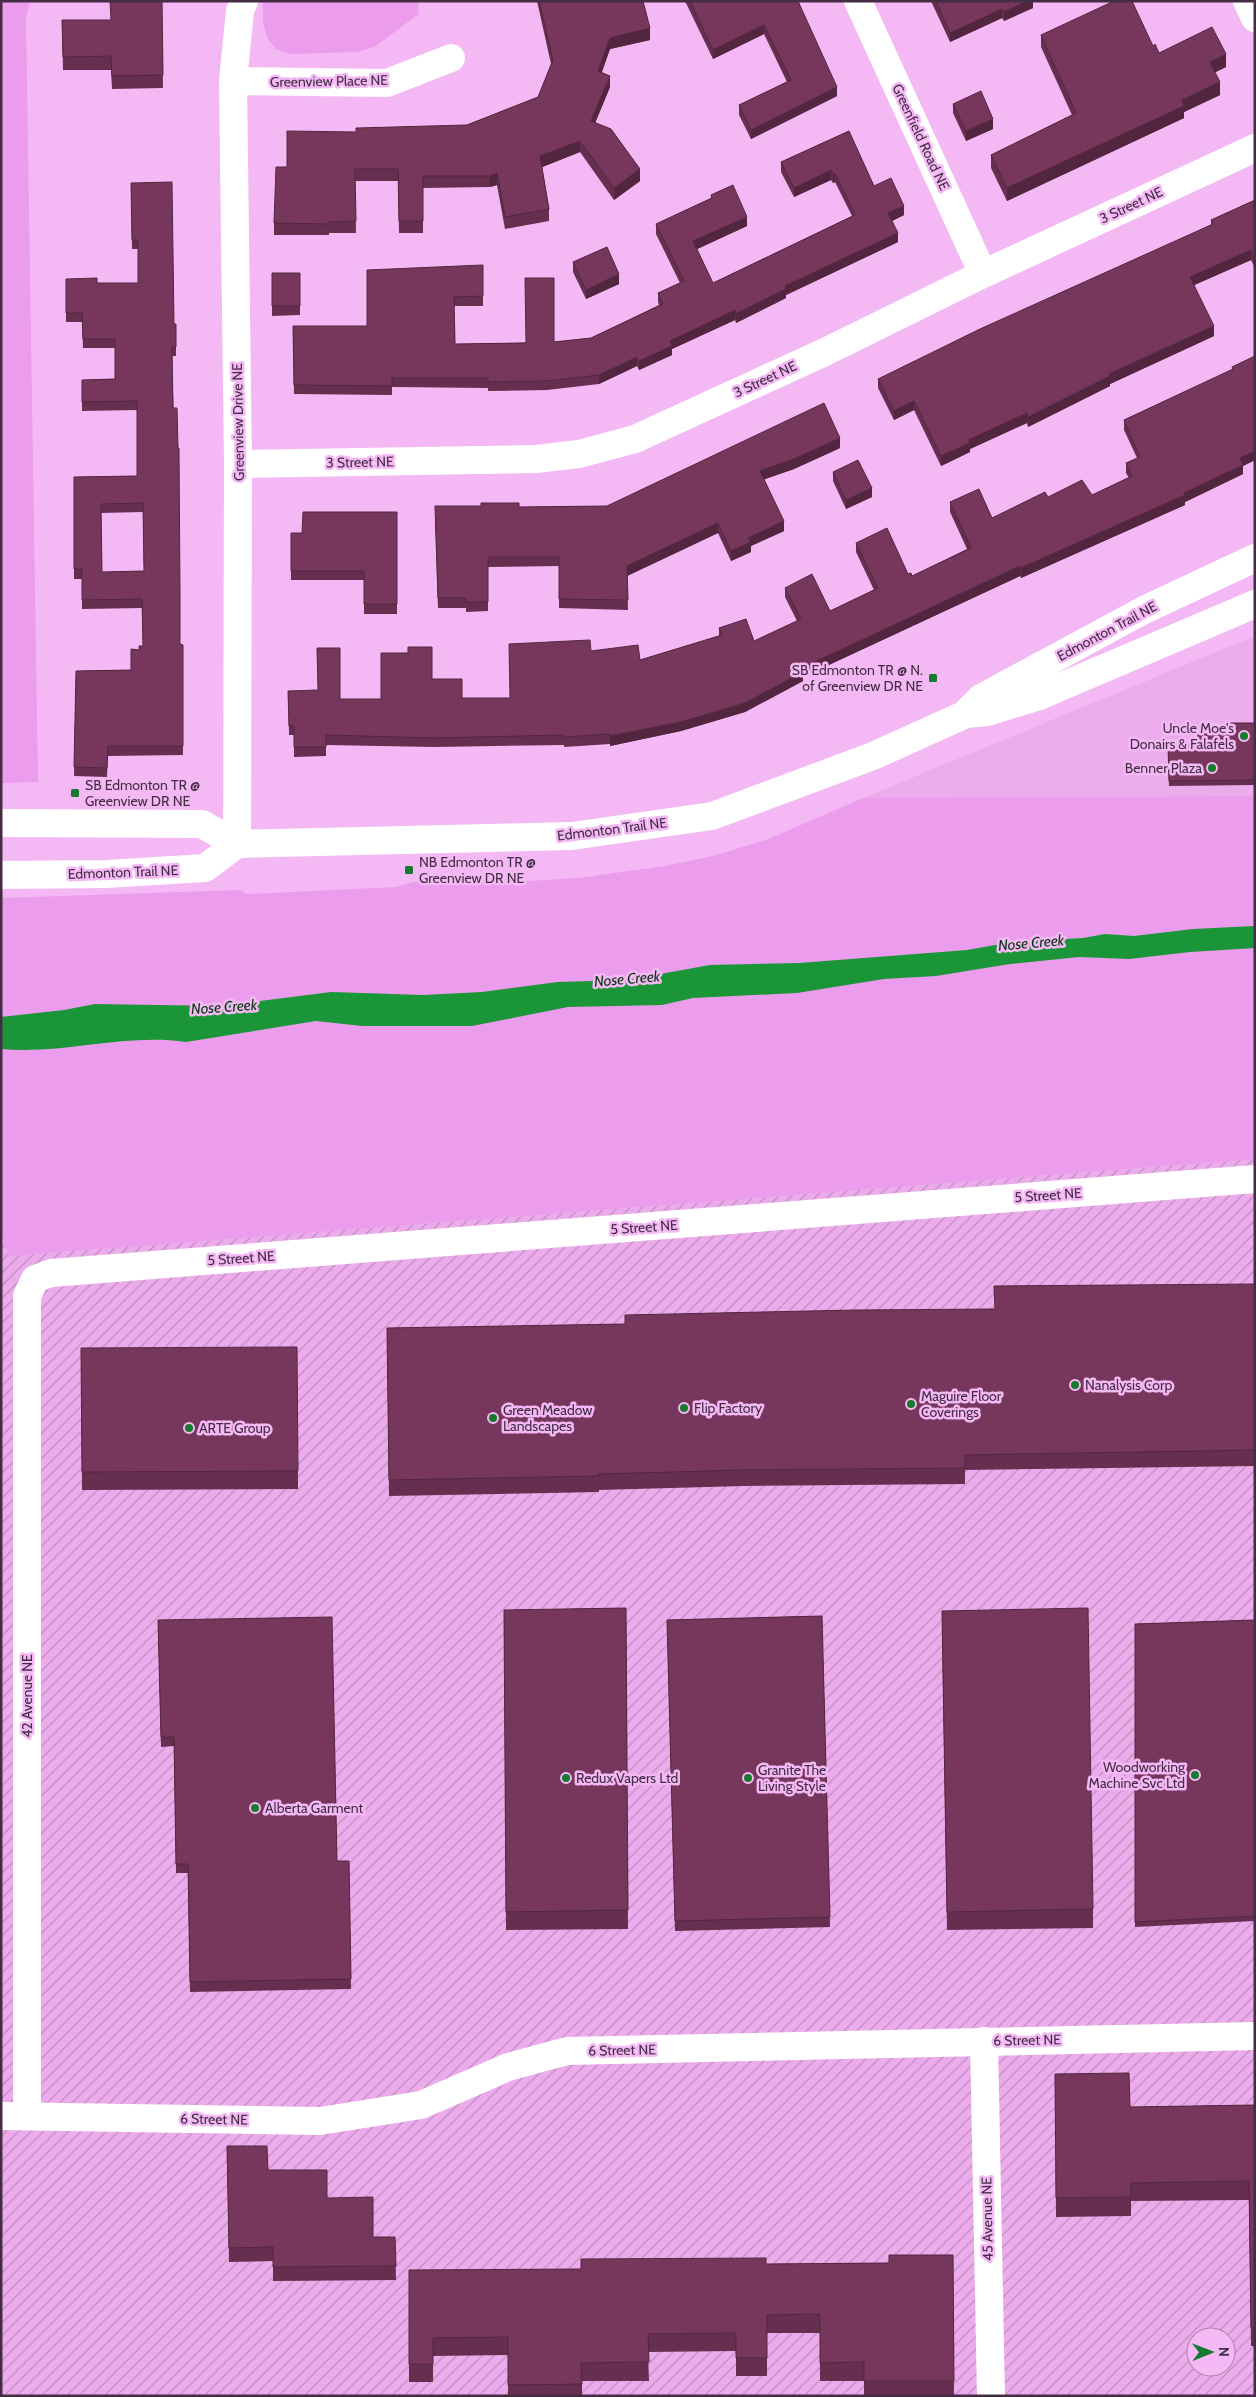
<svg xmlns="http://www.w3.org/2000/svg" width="1256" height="2397" viewBox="0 0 1256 2397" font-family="Cabin,sans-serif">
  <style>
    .built { fill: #ecacec }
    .industrial { fill: url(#industrial-furrows); fill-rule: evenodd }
    .park { fill: #eb9cec }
    .water { fill: #1a9638 }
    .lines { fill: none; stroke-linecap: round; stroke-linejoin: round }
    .minor { stroke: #fff; stroke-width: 28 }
    .major { stroke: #fff; stroke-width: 28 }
    .wall { fill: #662f4f; fill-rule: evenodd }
    .shaded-wall { fill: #532640 }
    .building { fill: #77375c; stroke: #532640; fill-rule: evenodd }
    .poi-dot { fill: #157a2d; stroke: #f4b9f4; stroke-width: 2 }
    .labels { text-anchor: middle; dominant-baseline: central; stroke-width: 5; stroke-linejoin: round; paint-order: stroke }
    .street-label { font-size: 14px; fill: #442d44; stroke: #f4b9f4 }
    .poi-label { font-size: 14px; fill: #442d44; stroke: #f4b9f4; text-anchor: start }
    .water-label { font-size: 15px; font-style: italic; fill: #083511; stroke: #f4b9f4 }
  </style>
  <defs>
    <pattern id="industrial-furrows" width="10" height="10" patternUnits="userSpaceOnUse" patternTransform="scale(1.25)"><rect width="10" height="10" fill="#ecacec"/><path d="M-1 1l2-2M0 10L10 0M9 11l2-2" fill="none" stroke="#c18cc1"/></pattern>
  </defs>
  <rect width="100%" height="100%" fill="#f4b9f4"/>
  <path class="built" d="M1255 636V796L863 798Z"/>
  <path class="industrial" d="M1255 1159V2396H1V1234L10 1256ZM1196 2337H1226V2367H1196Z"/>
  <path class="park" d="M1 1H30L26 18 38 782 1 783Z
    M263 1H418L419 14 374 47 358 52 289 54 276 49 268 39 263 24Z
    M1255 796V1159L9 1256 1 1234V898L240 890 246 894 396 887 413 882H512L579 878 665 866 713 856 766 840 863 798Z"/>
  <path class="water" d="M1255 926V948L1190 952 1129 959 1079 957 1010 964 936 976 884 979 797 993 693 998 662 1005 568 1007 472 1026H362L316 1021 186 1042C124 1033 63 1055 1 1049V1017L64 1010 95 1004 219 1006 331 992 423 995 482 992 558 982 627 980 710 965 799 963 967 950 1012 942 1083 938 1105 934 1134 936 1193 929Z"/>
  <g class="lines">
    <path class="minor" d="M858 1 983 274
      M1247 1 1255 18
      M233 81 387 83 451 58
      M238 464 536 459 579 454 635 439 827 351 983 274 1255 148
      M237 844 238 464 233 81 240 11 244 1
      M984 2041 991 2396
      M1 2116 320 2121 421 2105 508 2067 567 2051 1255 2036
      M27 2116V1296L35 1279 51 1273 1255 1179"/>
    <path class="major" d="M968 711 981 698 1144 610 1255 558
      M1 823 202 824 237 844 572 836 712 816 873 756 966 714 987 712 1039 696 1255 604
      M1 875 106 874 205 868 237 844"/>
  </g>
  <path class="wall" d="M162 1 163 88 112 89 111 70H63L62 20H110Z
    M537 1H643L650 40 610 49 602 72 610 87 595 123 640 181 614 200 580 152 542 167 549 209V221L505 229 497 185 490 187 423 188V233H399L398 181H355L356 233H329V235H274V223L287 167 356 132 467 125 538 97 551 64Z
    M685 1H798L837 96 751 139 739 115V105L787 82 764 34 713 59Z
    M931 1H1033V8L1004 21 1002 18 950 42Z
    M1041 35 1153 46 1159 53 1226 67 1215 72 1220 95 1184 112V118L1007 201 991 168V155L1072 115 1041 47Z
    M953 104 993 129 966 141 953 113Z
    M849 131 874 186 904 215 892 221 898 242 786 295V298L736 323 735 320 672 349V355L639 370 637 366 599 384 547 390 488 391V388L392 387V395L294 394 293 326H367L483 265V306H454L455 344 554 342 591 338 659 305 658 302V293L680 283 656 234V224L711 198V195L747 226 697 249 713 283 852 216 835 182 833 183 831 180 794 197 781 172V162Z
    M131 183 174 324 176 347V356H172L180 644 183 645V755L108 756 107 777 74 776 76 671 131 670 139 650 143 646 142 608 82 609V579H74V477L137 476V410L82 411V380L115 379V348H83L82 322H66V279L97 283H138V249H132ZM143 512 144 571 102 572 101 513Z
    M1255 200V268L1251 260 1194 285 1214 336 1110 384V386L1028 427 1027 423 970 449V452L941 466 914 410 894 420 878 388V379L1211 225V220Z
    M573 262 619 284 586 299 573 272Z
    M272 273H300V315L272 316Z
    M1255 356V460L1243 466V474L1185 502V505L1021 578 1020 576 803 677V681L745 712 681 731 610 746V744L564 747V745L434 747 326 745V756L294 757V735H289L288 691 340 699H381L432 679 462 698H510L591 651 640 660 719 636V628L754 641 797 621 785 597V588L830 611 874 590 856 552V543L912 576 967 549 950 512V502L992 518 1048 497 1092 495 1129 478 1126 473V463L1137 458 1124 430V420L1232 370V367Z
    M840 448 794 469 764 479 784 531 751 546V552L731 561 718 533 627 576 628 610 559 608V566L488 567V611L466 612V608H438L435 516 519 507 607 506Z
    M833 472 872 497 846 509 833 481Z
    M397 512V614H364V580H291V533H302Z
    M1255 723V785L1169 786 1168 745H1198Z
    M1255 1284V1466L965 1470V1484L743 1486 599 1490V1492L389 1496 387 1328 625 1324 994 1309Z
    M81 1348 298 1471V1489L82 1490Z
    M626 1608 628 1929 506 1930 504 1610Z
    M822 1616 830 1927 675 1931 667 1620Z
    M158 1620 337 1861H349L351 1989 190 1992 188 1873H176L174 1746 161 1747Z
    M1255 1620V1921L1135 1927V1624Z
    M942 1629 1093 1909V1928L947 1930Z
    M1055 2074 1130 2107 1255 2105V2346H1251L1249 2200 1131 2201V2216L1056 2217Z
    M227 2146 268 2170 327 2198 373 2237H395L396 2280 273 2281V2261L229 2262Z
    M953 2255 954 2396H864V2381H820V2333H767V2376H736V2351L648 2352 649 2381H582V2396H508V2355L433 2356V2382H409V2270L581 2269 766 2264 889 2263Z"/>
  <path class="shaded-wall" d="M1027 1H1033V8L1004 21V12Z
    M1002 9V18L950 42V33Z
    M764 25V34L713 59V50Z
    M650 28V40L610 49 598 82V71L610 38Z
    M1226 54V67L1210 75V62Z
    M610 76V87L591 133V121Z
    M1220 82V95L1184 112V118L1007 201V188L1182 100Z
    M837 87V96L751 139V130Z
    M993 119V129L966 141V131Z
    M580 141V152L540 168V156Z
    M640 169V181L614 200V188Z
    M831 170V180L794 197V188Z
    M497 173V185L490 187V176Z
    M835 173V182L833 183V174Z
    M904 206V215L888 223V213Z
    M747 217V226L693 251V241Z
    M898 233V242L786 295V298L736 323V314L785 286Z
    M1251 250V260L1190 287V277Z
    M619 274V284L586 299V290Z
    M735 310V320L672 349V355L639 370V361L670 341Z
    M1214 326V336L1110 384V386L1028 427V417L1109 374Z
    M637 357V366L599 384V375Z
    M914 401V410L894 420V411Z
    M1027 413V423L970 449V452L941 466V456L968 440Z
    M840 438V448L794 469 760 481V471Z
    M1255 451V460L1243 466V474L1185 502V505L1021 578V568L1184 493 1240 458Z
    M872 488V497L846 509V500Z
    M784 521V531L751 546V552L731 561V551L748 538Z
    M718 523V533L627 576V566Z
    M1020 566V576L803 677V681L745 712 681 731 610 746V736L802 668Z"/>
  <path class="building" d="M110 1H162L163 75 112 76 111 56 63 57 62 20H111Z
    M539 1H643L650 28 610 38 598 71 610 76 591 121 611 129 640 169 614 188 580 141 540 156 549 209 505 217 497 173 490 176H423V221H399L398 169H355L356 221 329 222V224L274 223 276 167H287V131L356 132V128L467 125 538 97 553 60Z
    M690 1H798L837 87 751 130 739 105 791 80 764 25 713 50Z
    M936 1H1027L1004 12 1002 9 950 33Z
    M1114 1H1132L1153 46 1155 44 1159 53 1212 27 1226 54 1210 62 1220 82 1182 100 1184 106 1007 188 991 155 1076 113 1041 35Z
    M981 91 993 119 966 131 953 104Z
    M849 131 874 186 891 178 904 206 888 213 898 233 785 286 786 289 736 314 735 310 670 341 672 346 639 361 637 357 599 375 547 381 488 382V378H392V386L294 385 293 326H367V270L483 265V296L454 297 455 344 526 343 525 278H554V342L591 338 663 304 658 293 684 281 656 224 712 198 711 195 733 185 747 217 693 241 713 283 855 215 835 173 833 174 831 170 794 188 781 162Z
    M172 182 174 324H176V347H172L173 408H177L178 448H179L180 594V644L183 645V746H108L107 768 74 767 76 671 131 670V649L139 650V646H143L142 599 82 600V569H74V477L137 476V401L82 402V380L115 379V339H83L82 313H66V279L97 278V283H138V240H132L131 183ZM143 503 144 571 102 572 101 504Z
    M1255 200V259L1251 250 1190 277 1214 326 1109 374 1110 376 1028 417 1027 413 968 440 970 443 941 456 914 401 894 411 878 379 980 329 1213 224 1211 220Z
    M607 247 619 274 586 290 573 262Z
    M272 273H300V306H272Z
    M1255 356V451L1240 458 1243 465 1184 493 1185 495 1021 568 1020 566 802 668 803 672 745 703 681 722 610 736V734L564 737V735L434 738 326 735V747H294V726H289L288 691 318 690 317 648H340V699H381V653H408V647H432V679H462V698H510L509 644 590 640 591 651 638 645 640 660 722 635 719 628 746 619 754 641 801 619 785 588 812 574 830 611 878 588 856 543 887 528 908 574 911 573 912 576 971 548 950 502 979 489 992 518 1045 492 1048 497 1082 480 1092 495 1132 476 1126 463 1140 457 1124 420 1233 369 1232 367Z
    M824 403 840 438 794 459 760 471 784 521 748 538 751 542 731 551 718 523 627 566 628 600 559 599V557H488V602H466V598H438L435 506H481V503H519V507L607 506Z
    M858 460 872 488 846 500 833 472Z
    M303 512H397V604H364V571H291V533H302Z
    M1228 723H1255V780L1169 781 1168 745H1198V734H1228Z
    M1255 1284V1450L965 1455V1468L743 1470 599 1474V1476L389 1480 387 1328 625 1324V1315L855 1310 995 1309 994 1286Z
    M297 1347 298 1471 82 1472 81 1348Z
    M626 1608 628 1910 506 1912 504 1610Z
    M1088 1608 1093 1909 947 1912 942 1611Z
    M822 1616 830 1917 675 1921 667 1620Z
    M332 1617 337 1861H349L351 1979 190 1982 188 1864H176L174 1737H161L158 1620Z
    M1255 1620V1916L1135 1922V1624Z
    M1129 2073 1130 2107 1255 2105V2327L1251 2328 1249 2181 1131 2183V2197L1056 2198 1055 2074Z
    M227 2146H267L268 2170H327V2198L373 2197V2237H395L396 2266 273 2267V2247L229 2248Z
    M889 2255H953L954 2381H864V2362L820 2363V2314L767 2315V2358H736V2333L648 2334 649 2362 581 2363 582 2384 508 2385V2337L433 2338V2364H409V2270L581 2269V2259L766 2258V2264L889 2263Z"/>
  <g class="poi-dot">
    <rect x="928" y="673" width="10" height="10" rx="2.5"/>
    <circle cx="1244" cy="736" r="5"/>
    <circle cx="1212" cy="768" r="5"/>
    <rect x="70" y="788" width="10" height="10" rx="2.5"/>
    <rect x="404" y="865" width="10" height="10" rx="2.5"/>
    <circle cx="1075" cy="1385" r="5"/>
    <circle cx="911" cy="1404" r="5"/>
    <circle cx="684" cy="1408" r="5"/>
    <circle cx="493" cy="1418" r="5"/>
    <circle cx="189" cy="1428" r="5"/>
    <circle cx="1195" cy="1775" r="5"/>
    <circle cx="566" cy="1778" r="5"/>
    <circle cx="748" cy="1778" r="5"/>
    <circle cx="255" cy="1808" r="5"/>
  </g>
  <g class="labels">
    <g class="street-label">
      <text transform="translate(329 81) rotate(-1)">Greenview Place NE</text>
      <text transform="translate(921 137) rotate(65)">Greenfield Road NE</text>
      <text transform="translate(1131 205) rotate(-25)">3 Street NE</text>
      <text transform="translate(765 379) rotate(-25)">3 Street NE</text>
      <text transform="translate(238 422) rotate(-91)">Greenview Drive NE</text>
      <text transform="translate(360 462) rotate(-1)">3 Street NE</text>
      <text transform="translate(1107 631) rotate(-28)">Edmonton Trail NE</text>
      <text transform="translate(612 829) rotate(-7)">Edmonton Trail NE</text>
      <text transform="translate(123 872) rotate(-2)">Edmonton Trail NE</text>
      <text transform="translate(1048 1195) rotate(-4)">5 Street NE</text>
      <text transform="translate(644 1227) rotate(-4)">5 Street NE</text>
      <text transform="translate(241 1258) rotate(-4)">5 Street NE</text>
      <text transform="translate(27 1696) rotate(-90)">42 Avenue NE</text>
      <text transform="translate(1027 2040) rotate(-1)">6 Street NE</text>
      <text transform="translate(622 2050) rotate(-1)">6 Street NE</text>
      <text transform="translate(214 2119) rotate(1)">6 Street NE</text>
      <text transform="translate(987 2219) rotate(-91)">45 Avenue NE</text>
    </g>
    <g class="poi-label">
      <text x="923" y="670" text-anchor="end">SB Edmonton TR @ N.<tspan x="923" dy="16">of Greenview DR NE</tspan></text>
      <text x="1234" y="728" text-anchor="end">Uncle Moe's<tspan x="1234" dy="16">Donairs &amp; Falafels</tspan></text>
      <text x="1202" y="768" text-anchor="end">Benner Plaza</text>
      <text x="85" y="785">SB Edmonton TR @<tspan x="85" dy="16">Greenview DR NE</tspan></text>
      <text x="419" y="862">NB Edmonton TR @<tspan x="419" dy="16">Greenview DR NE</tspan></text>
      <text x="1085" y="1385">Nanalysis Corp</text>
      <text x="921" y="1396">Maguire Floor<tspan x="921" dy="16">Coverings</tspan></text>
      <text x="694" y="1408">Flip Factory</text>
      <text x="503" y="1410">Green Meadow<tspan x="503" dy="16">Landscapes</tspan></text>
      <text x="199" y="1428">ARTE Group</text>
      <text x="1185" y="1767" text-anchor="end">Woodworking<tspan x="1185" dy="16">Machine Svc Ltd</tspan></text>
      <text x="758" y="1770">Granite The<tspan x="758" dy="16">Living Style</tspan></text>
      <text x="576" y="1778">Redux Vapers Ltd</text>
      <text x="265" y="1808">Alberta Garment</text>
    </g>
    <g class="water-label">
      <text transform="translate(1031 943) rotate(-5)">Nose Creek</text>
      <text transform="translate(627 979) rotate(-5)">Nose Creek</text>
      <text transform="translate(224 1007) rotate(-4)">Nose Creek</text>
    </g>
  </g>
  <rect width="1256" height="2397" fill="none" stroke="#442d44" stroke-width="5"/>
  <g transform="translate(1211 2352) rotate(89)"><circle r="24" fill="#f4b9f4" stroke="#ae81ae"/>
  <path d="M0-4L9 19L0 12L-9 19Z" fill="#157a2d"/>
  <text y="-8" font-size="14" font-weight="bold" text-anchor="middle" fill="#442d44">N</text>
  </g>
</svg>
